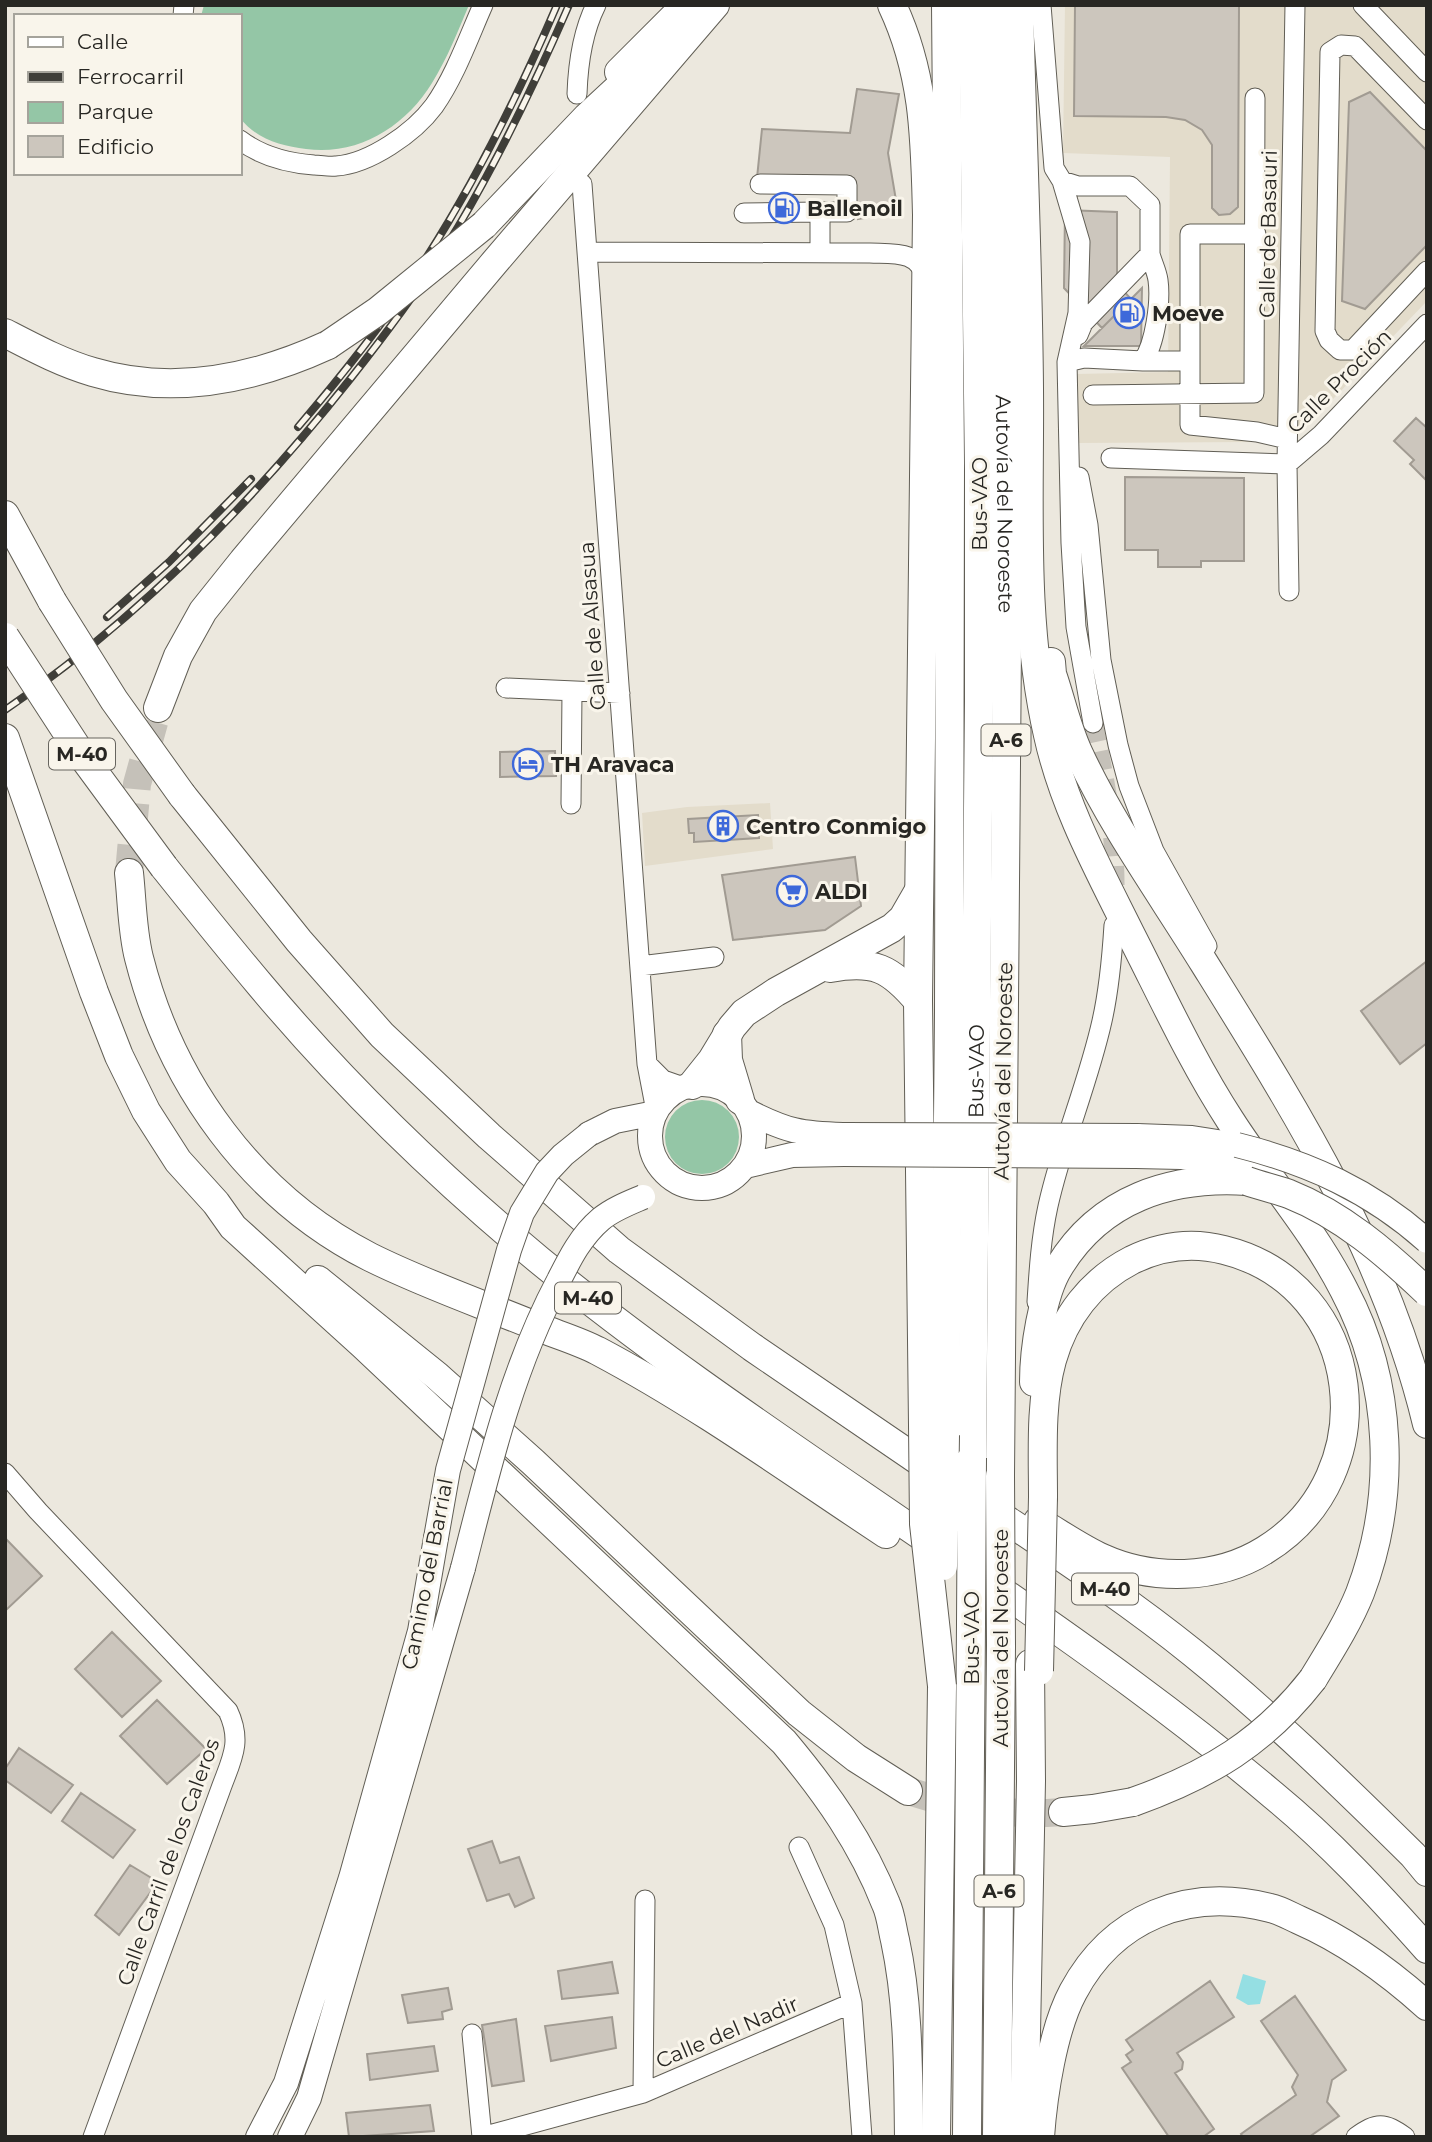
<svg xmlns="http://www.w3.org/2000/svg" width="1432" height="2142" viewBox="0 0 1432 2142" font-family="Montserrat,sans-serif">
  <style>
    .built { fill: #e3dccb }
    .green { fill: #94c6a6 }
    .water { fill: #95dfe3 }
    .building { fill: #ccc6bd; stroke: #a19b92; stroke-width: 2 }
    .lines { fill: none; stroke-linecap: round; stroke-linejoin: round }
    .minor-tunnel { stroke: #c5c1b9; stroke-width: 19; stroke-dasharray: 19 10; stroke-linecap: butt }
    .highway-tunnel { stroke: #c5c1b9; stroke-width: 28; stroke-dasharray: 28 14; stroke-linecap: butt }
    .minor-casing { stroke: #615e55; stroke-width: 21 }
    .major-casing { stroke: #615e55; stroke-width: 26 }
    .highway-casing { stroke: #615e55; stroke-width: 30 }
    .minor { stroke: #fff; stroke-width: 19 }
    .major { stroke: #fff; stroke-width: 24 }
    .highway { stroke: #fff; stroke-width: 28 }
    .rail-casing { stroke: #3f3e39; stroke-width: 8 }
    .rail { stroke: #f9f5eb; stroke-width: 5; stroke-dasharray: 16; stroke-linecap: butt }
    .major-bridge-casing { stroke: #615e55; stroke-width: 26; stroke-linecap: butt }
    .highway-bridge-casing { stroke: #615e55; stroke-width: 30; stroke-linecap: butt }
    .major-bridge { stroke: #fff; stroke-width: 24 }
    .highway-bridge { stroke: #fff; stroke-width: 28 }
    .labels { text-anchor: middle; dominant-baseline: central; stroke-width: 6; stroke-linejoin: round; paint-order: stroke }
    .shield { fill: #f9f5eb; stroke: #67655f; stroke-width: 2 }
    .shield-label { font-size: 19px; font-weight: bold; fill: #282723 }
    .poi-label { font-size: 21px; font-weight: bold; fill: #282723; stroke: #f9f5eb; text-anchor: start }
    .street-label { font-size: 21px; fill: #282723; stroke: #f9f5eb }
  </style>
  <rect width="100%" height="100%" fill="#ece8de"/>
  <path class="built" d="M1065 5H1427V301L1312 421 1250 442 1079 443 1077 374 1168 372 1170 157 1063 153Z
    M770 803 773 849 645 866 642 813 687 807Z"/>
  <path class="green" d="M204 5H469C458 31 447 59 432 83 405 127 358 156 306 149 281 146 256 139 240 118V16H201Z
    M665 1137a37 37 0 1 1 74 0a37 37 0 1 1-74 0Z"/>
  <path class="water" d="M1243 1974 1266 1981 1260 2004 1248 2005 1236 1998Z"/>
  <path class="building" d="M1075 5 1239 6 1238 207 1230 214 1219 215 1212 208V145L1202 130 1185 120 1166 117 1074 116Z
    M857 89 899 94 888 153 898 212 858 219 848 177 757 178 762 129 850 133Z
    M1370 92 1427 151V245L1365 309 1342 301 1349 102Z
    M1065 210 1117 212V284L1131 299 1102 328 1064 288Z
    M1142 288 1141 346H1084Z
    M1416 418 1427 428V481L1410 464 1414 460 1394 441Z
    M1125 477 1244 478V561H1201V567H1158V550H1125Z
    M555 751 556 776 500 777V752Z
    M758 815 759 838 694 842V833H689L688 819Z
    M855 857 861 906 825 930 733 940 722 875Z
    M1427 961V1043L1400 1064 1361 1011Z
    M5 1538 42 1576 5 1611Z
    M112 1632 161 1681 122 1717 75 1669Z
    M157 1700 206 1749 167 1784 120 1736Z
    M19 1748 73 1785 51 1813 5 1780V1769Z
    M81 1793 135 1830 113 1858 62 1821Z
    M492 1841 500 1863 519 1857 534 1898 515 1907 509 1894 487 1901 468 1849Z
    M130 1865 158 1882 119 1935 95 1915Z
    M612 1962 618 1993 562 1999 558 1971Z
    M1210 1981 1234 2017 1177 2053 1183 2062 1182 2069 1175 2073 1214 2129 1203 2137H1169L1122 2068 1131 2062 1126 2055 1133 2050 1126 2040Z
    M448 1988 452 2009 442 2012 443 2019 408 2023 402 1995Z
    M1295 1996 1346 2070 1332 2080 1327 2102 1339 2116 1309 2137H1243L1241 2134 1296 2095 1292 2087 1298 2075 1261 2021Z
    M612 2017 616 2048 551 2061 545 2026Z
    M516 2019 524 2081 492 2086 482 2025Z
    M434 2046 438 2071 370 2080 367 2054Z
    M430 2105 434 2131 349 2137 346 2113Z"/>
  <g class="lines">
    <path class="minor-tunnel" d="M1093 723C1106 781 1116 837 1115 896"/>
    <path class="highway-tunnel" d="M129 873 137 784 158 708
      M908 1791C959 1807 1008 1817 1063 1812"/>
    <g class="minor-casing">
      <path id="minor" d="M1041 5 1054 168 1062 181 1080 242 1078 313 1067 362 1071 543 1076 627 1093 723
        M1363 5 1427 72
        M183 16 184 5
        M577 94C578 64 582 33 596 5
        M1427 120 1355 46 1341 45 1330 52 1325 331 1329 340 1340 350H1353L1427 271
        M240 140C261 156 288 163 314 165 321 165 329 167 336 166 369 164 414 133 434 106 455 76 468 39 483 5
        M1062 181 1078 186H1130L1150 205V254L1083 323 1078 335
        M582 184 647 1064 656 1111
        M760 184 847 185V212H820V252
        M744 213 820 212
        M1256 234H1190V425L1257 432 1287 439
        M587 252 870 253C894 254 919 250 926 279
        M1143 361H1190
        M1067 362 1084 358 1143 361C1155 344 1161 302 1158 280 1157 272 1152 262 1150 254
        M1093 395 1254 393 1255 98
        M1111 458 1287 464 1321 435 1427 324
        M1079 477 1088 525 1101 660 1118 745 1129 786 1154 851 1207 946
        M1289 591 1287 464 1295 5
        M506 688 620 693
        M571 804 572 691
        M640 966 714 957
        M647 1064 663 1080 683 1087
        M1037 1302C1039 1270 1041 1238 1048 1206 1062 1143 1088 1084 1102 1021 1109 990 1112 957 1114 925
        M5 1473 38 1511 228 1711C243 1743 231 1760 220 1791L93 2137
        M799 1847 834 1925 852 2003 862 2137
        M645 1900 643 2093 852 2003
        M472 2034 482 2137
        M482 2137 643 2093
        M1356 2137C1377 2122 1384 2122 1405 2137"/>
    </g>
    <g class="major-casing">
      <path id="major" d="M650 1136a52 52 0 1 1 104 0a52 52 0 1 1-104 0Z
        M749 1112C787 1131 801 1134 843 1135
        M589 1134 615 1121 655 1113
        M1137 1136 1192 1138 1237 1145
        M1136 1156 1181 1157 1245 1167
        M745 1166 792 1155 844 1154
        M258 2137 286 2083 351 1878 420 1631 436 1538
        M290 2137 309 2098 463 1568"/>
    </g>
    <g class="highway-casing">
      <g id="highway">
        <path d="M892 5C925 75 925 140 927 215L918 1001 923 1425"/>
        <path id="s1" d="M999 5 1007 645 1000 1476"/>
        <path d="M1019 5C1022 133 1028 261 1029 388 1030 503 1022 622 1048 735 1064 808 1100 872 1133 939 1164 1000 1193 1063 1230 1120 1267 1178 1313 1229 1344 1290 1393 1382 1397 1496 1360 1593 1348 1623 1330 1651 1313 1679"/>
        <path d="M619 72 686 5"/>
        <path d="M484 225 587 117 642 66"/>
        <path d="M5 333C34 348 62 363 93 372 173 396 254 379 328 345"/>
        <path d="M5 515 52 601"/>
        <path d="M1051 662 1052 674C1061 700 1067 729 1079 754 1113 827 1162 895 1204 963 1296 1111 1386 1253 1427 1424"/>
        <path d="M158 708 178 656 203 611 243 561 494 263 715 5"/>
        <path d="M5 738 94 992 119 1056 146 1111 178 1161 216 1203 233 1227 363 1345 784 1742C826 1792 862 1843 886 1904 891 1915 892 1928 895 1940 909 2005 908 2071 909 2137"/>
        <path d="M182 795 299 941 382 1035 489 1136 619 1250 752 1347 941 1476"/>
        <path d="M164 867C196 907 228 947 261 986 344 1085 439 1177 539 1260 667 1365 806 1456 942 1550"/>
        <path d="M129 873C132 900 132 931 139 958 171 1084 252 1197 370 1257 424 1284 482 1304 538 1327 558 1335 579 1341 598 1351 698 1404 792 1472 886 1534"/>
        <path d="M830 968C874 960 890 968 918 1001"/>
        <path d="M727 1034 728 1060 740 1100"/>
        <path d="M692 1085 712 1060 732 1027 744 1013 776 992 892 928 903 918 918 892"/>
        <path d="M318 1280 437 1376 533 1462 799 1713 856 1758 908 1791"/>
        <path d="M1034 1382C1034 1350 1042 1294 1059 1267 1100 1199 1170 1176 1247 1181"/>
        <path d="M945 1435 949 1012 950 463 946 5"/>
        <path id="s2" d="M972 1458 979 701V470L973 5"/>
        <path d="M983 1504C1054 1552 1126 1599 1193 1653 1270 1715 1342 1785 1413 1855L1427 1872"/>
        <path d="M1038 1521C1059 1533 1080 1548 1102 1558 1153 1581 1217 1580 1265 1550 1387 1475 1366 1285 1224 1250 1193 1242 1161 1246 1132 1260 1091 1281 1064 1317 1052 1360 1040 1403 1043 1453 1043 1497"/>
        <path d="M984 1579C1083 1647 1181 1717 1273 1795 1329 1841 1379 1895 1427 1949"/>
        <path d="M1063 1812 1093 1809 1133 1802"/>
        <path d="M1024 2134 1031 1781 1030 1664"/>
        <path d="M936 2137 942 1686"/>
        <path d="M967 2137 971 1624"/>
        <path d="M997 2137 1001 1645"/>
        <path d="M1040 2137C1043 2095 1053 2029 1073 1992 1113 1917 1188 1887 1270 1908 1280 1910 1290 1916 1299 1920 1347 1941 1388 1971 1427 2006"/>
      </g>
    </g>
    <use href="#minor" class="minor"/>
    <use href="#major" class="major"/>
    <use href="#highway" class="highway"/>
    <g class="rail-casing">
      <path id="rail" d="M298 427C339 379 380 328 415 275 471 191 517 98 557 5
        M107 617 169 562 251 479
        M5 710C137 620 252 503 351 378 389 330 426 280 458 227 500 156 536 81 569 5"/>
    </g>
    <use href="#rail" class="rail"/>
    <g class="major-bridge-casing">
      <path id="major-bridge" d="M843 1135 1137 1136
        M1237 1145C1309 1163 1371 1191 1427 1241
        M844 1154 1136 1156
        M436 1538 448 1470 509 1250 522 1213 547 1172 563 1155 589 1134
        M463 1568C488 1470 511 1370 559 1280 570 1258 581 1236 601 1219 613 1209 629 1203 643 1197"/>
    </g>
    <g class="highway-bridge-casing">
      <path id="highway-bridge" d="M328 345 378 311 484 225
        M52 601 114 700 182 795
        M5 637 83 757 164 867
        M1247 1181C1261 1186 1275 1189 1289 1194 1342 1215 1386 1253 1427 1292
        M923 1425 924 1524 942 1686
        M1000 1476 1001 1645
        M943 1566 945 1435
        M971 1624 972 1458
        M1039 1671 1043 1497
        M1133 1802C1209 1775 1264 1742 1313 1679"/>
    </g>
    <use href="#major-bridge" class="major-bridge"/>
    <use href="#highway-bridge" class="highway-bridge"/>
  </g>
  <defs>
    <g id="fuel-ring" transform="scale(1.575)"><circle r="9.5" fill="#f9f5eb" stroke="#3e69da" stroke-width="1.5"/><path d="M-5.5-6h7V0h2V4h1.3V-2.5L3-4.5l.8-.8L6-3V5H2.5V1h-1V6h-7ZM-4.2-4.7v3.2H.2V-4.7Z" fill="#3e69da"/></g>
    <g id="hotel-ring" transform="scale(1.575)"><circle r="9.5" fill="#f9f5eb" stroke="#3e69da" stroke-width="1.5"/><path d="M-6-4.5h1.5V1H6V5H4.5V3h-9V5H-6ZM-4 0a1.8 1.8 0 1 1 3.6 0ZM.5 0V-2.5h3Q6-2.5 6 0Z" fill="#3e69da"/></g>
    <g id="building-ring" transform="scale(1.575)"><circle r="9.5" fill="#f9f5eb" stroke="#3e69da" stroke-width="1.5"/><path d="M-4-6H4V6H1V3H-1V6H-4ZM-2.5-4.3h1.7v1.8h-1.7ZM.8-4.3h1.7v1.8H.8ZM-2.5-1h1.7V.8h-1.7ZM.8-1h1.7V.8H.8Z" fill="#3e69da"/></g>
    <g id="supermarket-ring" transform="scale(1.575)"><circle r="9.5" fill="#f9f5eb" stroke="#3e69da" stroke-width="1.5"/><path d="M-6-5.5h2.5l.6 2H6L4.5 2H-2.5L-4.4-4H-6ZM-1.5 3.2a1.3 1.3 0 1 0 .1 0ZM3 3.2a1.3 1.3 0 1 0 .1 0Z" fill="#3e69da"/></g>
  </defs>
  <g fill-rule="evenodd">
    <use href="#fuel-ring" x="784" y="208"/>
    <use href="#fuel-ring" x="1129" y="313"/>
    <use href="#hotel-ring" x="528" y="764"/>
    <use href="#building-ring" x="723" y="826"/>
    <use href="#supermarket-ring" x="792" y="891"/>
  </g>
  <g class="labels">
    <g class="shield">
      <rect x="981.5" y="724.5" width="49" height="31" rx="5"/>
      <rect x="49" y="738.5" width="66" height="31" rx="5"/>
      <rect x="555" y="1282.5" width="66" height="31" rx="5"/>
      <rect x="1072" y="1573.5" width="66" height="31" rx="5"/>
      <rect x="974.5" y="1875.5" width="49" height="31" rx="5"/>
    </g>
    <g class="shield-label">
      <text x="1006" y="740">A-6</text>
      <text x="82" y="754">M-40</text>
      <text x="588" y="1298">M-40</text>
      <text x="1105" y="1589">M-40</text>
      <text x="999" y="1891">A-6</text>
    </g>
    <g class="poi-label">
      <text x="807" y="208">Ballenoil</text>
      <text x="1152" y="313">Moeve</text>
      <text x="551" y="764">TH Aravaca</text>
      <text x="746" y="826">Centro Conmigo</text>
      <text x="815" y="891">ALDI</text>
    </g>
    <g class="street-label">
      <text transform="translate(1268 234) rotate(-89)">Calle de Basauri</text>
      <text transform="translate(1339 381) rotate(-45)">Calle Proción</text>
      <text transform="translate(979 504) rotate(-90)">Bus-VAO</text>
      <text stroke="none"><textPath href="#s1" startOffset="499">Autovía del Noroeste</textPath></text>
      <text transform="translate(592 626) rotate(-94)">Calle de Alsasua</text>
      <text stroke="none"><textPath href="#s2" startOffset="387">Bus-VAO</textPath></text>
      <text transform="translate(1003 1071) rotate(-89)">Autovía del Noroeste</text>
      <text transform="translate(427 1574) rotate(-79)">Camino del Barrial</text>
      <text transform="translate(971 1638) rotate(-90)">Bus-VAO</text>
      <text transform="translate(1000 1638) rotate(-90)">Autovía del Noroeste</text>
      <text transform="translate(168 1862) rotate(-70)">Calle Carril de los Caleros</text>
      <text transform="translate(727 2032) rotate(-23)">Calle del Nadir</text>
    </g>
  </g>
  <rect width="1432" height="2142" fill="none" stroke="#282723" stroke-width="14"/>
  <rect x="14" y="14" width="228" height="161" fill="#f9f5eb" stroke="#a5a39b" stroke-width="2"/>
  <rect x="28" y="37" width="35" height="10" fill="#ffffff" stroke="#a5a39b" stroke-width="2"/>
  <text x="77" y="49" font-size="21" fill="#282723">Calle</text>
  <rect x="28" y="72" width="35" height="10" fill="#3f3e39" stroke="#a5a39b" stroke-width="2"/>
  <text x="77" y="84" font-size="21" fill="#282723">Ferrocarril</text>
  <rect x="28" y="102" width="35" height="21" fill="#94c6a6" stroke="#a5a39b" stroke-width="2"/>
  <text x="77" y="119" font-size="21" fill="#282723">Parque</text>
  <rect x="28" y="136" width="35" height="21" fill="#ccc6bd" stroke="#a5a39b" stroke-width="2"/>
  <text x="77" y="154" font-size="21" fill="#282723">Edificio</text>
</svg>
